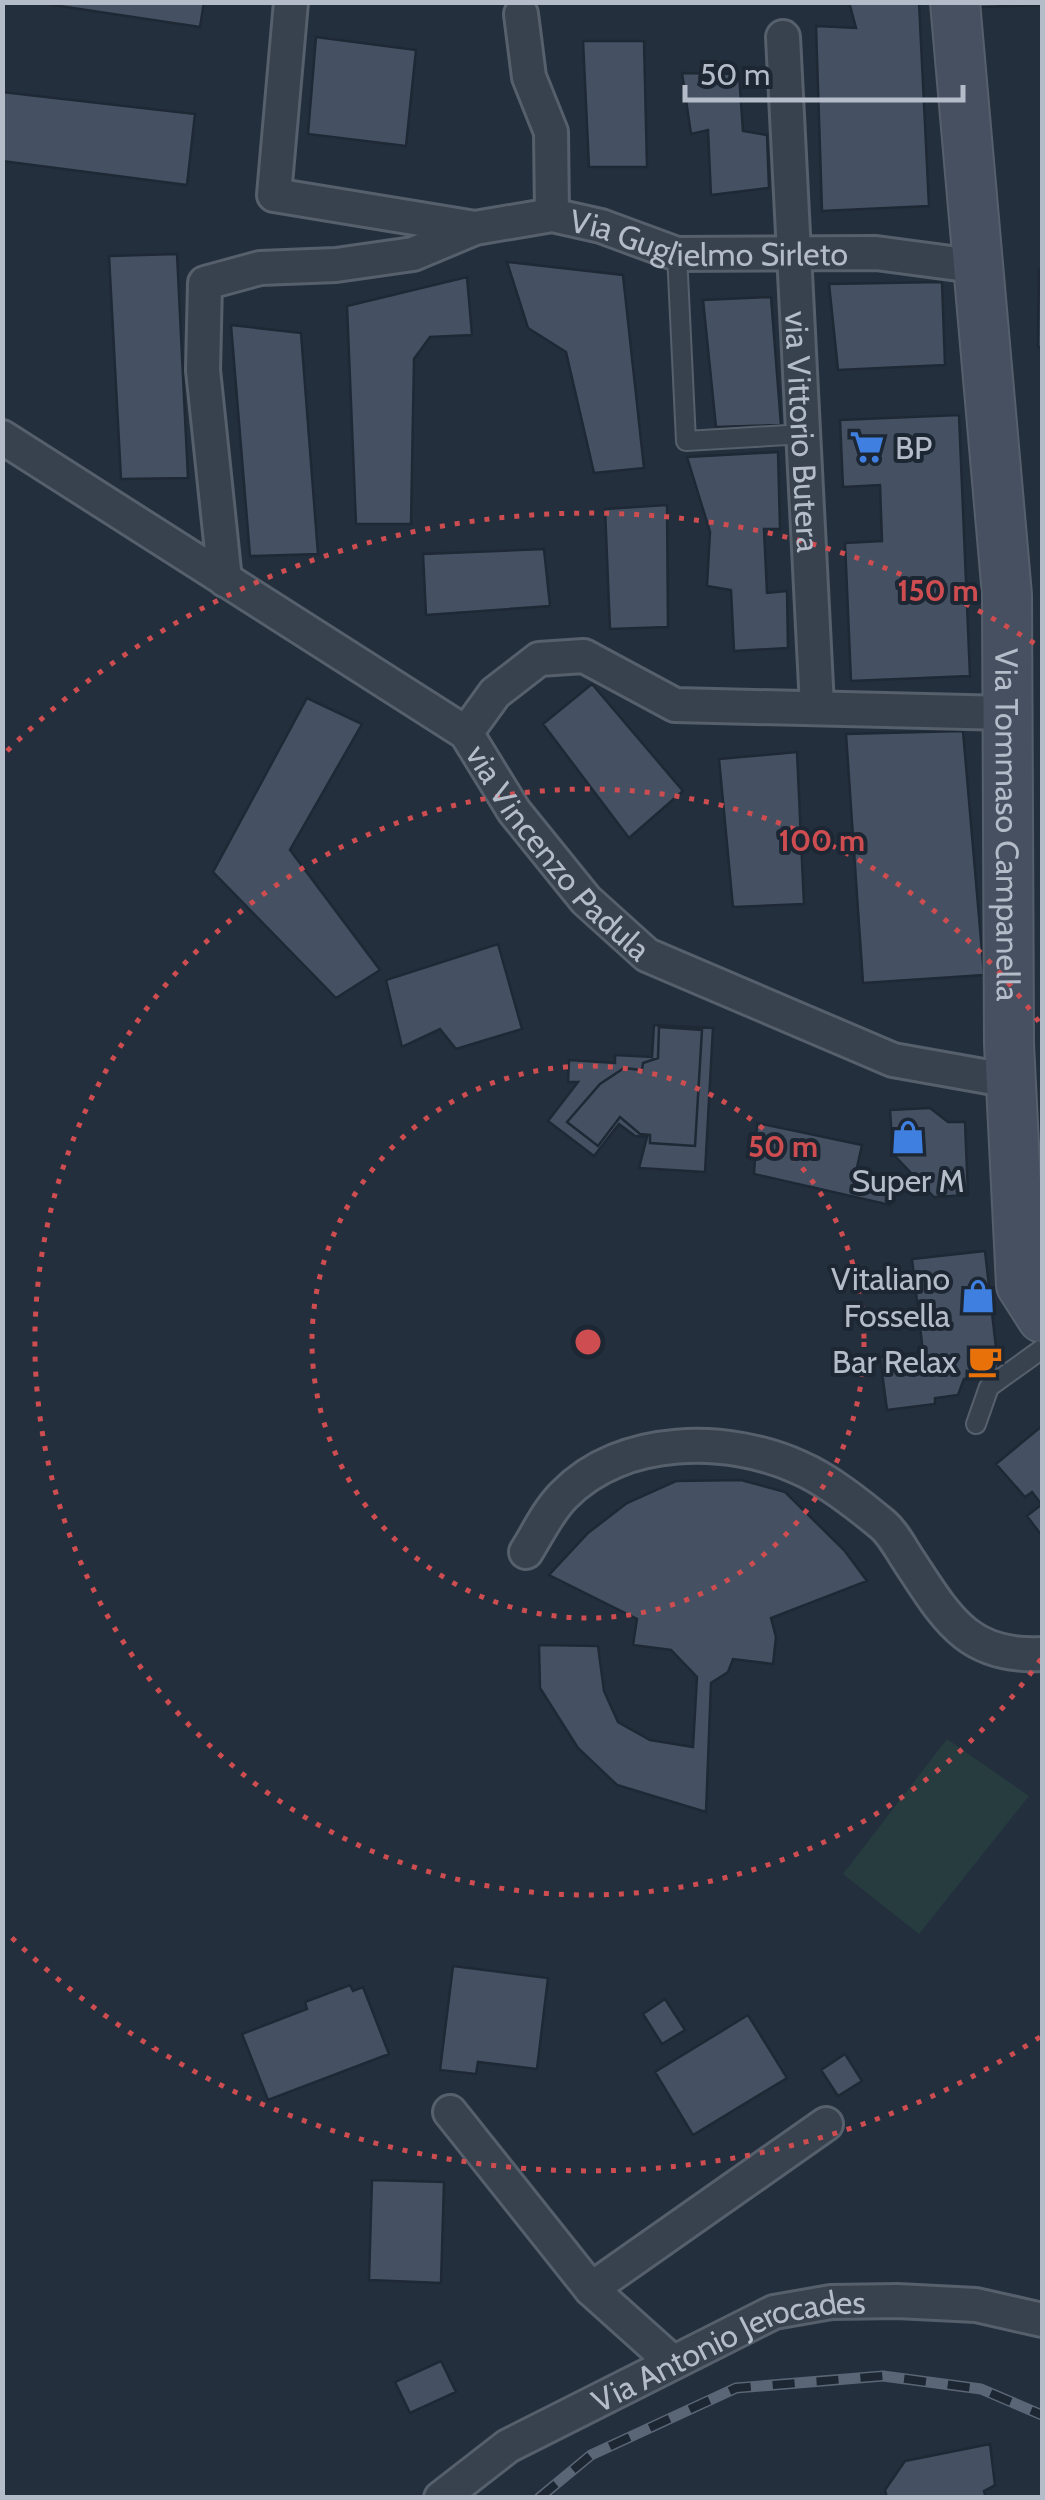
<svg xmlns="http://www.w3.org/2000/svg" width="1045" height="2500" viewBox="0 0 1045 2500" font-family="Cabin,sans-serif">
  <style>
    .green { fill: #263c3f }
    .building { fill: #455162; stroke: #1f2835; stroke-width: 2.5 }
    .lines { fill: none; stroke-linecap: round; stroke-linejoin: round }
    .lane-casing { stroke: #565f6c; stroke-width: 22 }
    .street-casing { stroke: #565f6c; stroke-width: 38 }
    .secondary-casing { stroke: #565f6c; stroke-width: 52 }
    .lane { stroke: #38414e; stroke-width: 18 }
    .street { stroke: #38414e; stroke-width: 32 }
    .secondary { stroke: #465061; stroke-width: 48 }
    .rail-casing { stroke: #5a6575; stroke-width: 11 }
    .rail { stroke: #1d2633; stroke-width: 8; stroke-dasharray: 22; stroke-linecap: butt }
    .ring { fill: none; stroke: #ce4d50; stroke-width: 5; stroke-dasharray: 5 10 }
    .labels { text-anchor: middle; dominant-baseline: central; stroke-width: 8; stroke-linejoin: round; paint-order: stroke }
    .street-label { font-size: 32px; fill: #b4bcc9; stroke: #1d2633 }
    .poi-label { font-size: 32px; fill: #b4bcc9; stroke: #1d2633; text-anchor: end }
    .centre { fill: #ce4d50; stroke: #1d2633; stroke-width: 5 }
    .ring-label { font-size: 30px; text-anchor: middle; font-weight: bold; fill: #ce4d50; stroke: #1d2633; stroke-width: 8; stroke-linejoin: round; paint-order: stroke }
  </style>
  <rect width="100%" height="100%" fill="#242f3e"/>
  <path class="green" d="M947 1739 1029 1796 919 1934 843 1874Z"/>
  <path class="building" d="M33 2H204L200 27Z
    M849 2H919L929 206 822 211 816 26 856 28Z
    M980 2H1042V5L980 7Z
    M316 37 416 50 406 146 308 134Z
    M583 41H644L647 167H589Z
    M682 73 739 74 743 131 767 135 769 188 711 195 708 130 691 134Z
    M2 92 195 114 187 185 2 161Z
    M177 254 188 478 121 479 109 256Z
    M507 262 623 275 644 468 594 473 566 352 528 328Z
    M1039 270H1042V347H1038Z
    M467 277 472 335 430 337 414 359 411 524H356L347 306Z
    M942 282 945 365 838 370 829 284Z
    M771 297 781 425 716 427 703 300Z
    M231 325 301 333 318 554 250 556Z
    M959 415 970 676 851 681 845 543 882 541 880 485 843 487 840 420Z
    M778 452 780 529H764L767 593 787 591 788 648 734 651 731 590 707 586 710 532 687 457Z
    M667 505 668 627 610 629 605 509Z
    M544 549 550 606 426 615 423 554Z
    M592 684 683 791 629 838 543 724Z
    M307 698 362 724 290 850 380 970 336 998 213 872Z
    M963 731 984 975 863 983 846 734Z
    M797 752 804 904 733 907 719 759Z
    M498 944 522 1029 456 1049 440 1029 402 1047 386 980Z
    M654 1025 713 1028 705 1172 639 1168 647 1137 635 1136 619 1124 594 1156 548 1121 578 1082H568L569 1060 615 1063V1055L652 1057Z
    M659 1027 702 1030 695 1146 650 1143V1135L640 1134 620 1117 598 1146 567 1122 600 1084 624 1068 642 1070 643 1063 658 1058Z
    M930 1108 948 1122H965L968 1195 934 1197 893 1154 890 1110Z
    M757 1123 862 1145 856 1172 896 1182 890 1205 754 1174Z
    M985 1251 999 1374 964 1379 958 1395 935 1398V1404L887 1410 880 1357 923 1352 912 1259Z
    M1042 1426V1505L1032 1492 1025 1497 996 1464Z
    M741 1480 785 1492 844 1550 867 1581 771 1618 776 1637 773 1664 733 1659 728 1672 711 1683 706 1812 617 1785 578 1748 540 1688 539 1645 598 1646 604 1691 618 1722 650 1740 693 1747 697 1677 671 1650 633 1645 637 1619 549 1575 588 1533 627 1503 676 1481Z
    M1042 1504V1536L1027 1516Z
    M453 1966 548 1978 537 2069 478 2062 476 2074 440 2070Z
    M350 1985 353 1991 363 1987 389 2054 268 2100 242 2034 307 2009 305 2002Z
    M665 1999 685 2030 662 2044 643 2014Z
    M748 2015 787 2078 693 2135 655 2072Z
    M845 2054 862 2081 838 2096 821 2070Z
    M372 2180 444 2182 441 2283 369 2280Z
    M441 2361 456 2392 410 2413 395 2382Z
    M990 2444 995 2485 984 2491 986 2498H887L885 2490 905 2461Z"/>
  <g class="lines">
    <g class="lane-casing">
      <path id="lane" d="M677 254 686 441 804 434
        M976 1424 989 1387 1042 1349"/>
    </g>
    <g class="street-casing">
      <g id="street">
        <path d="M291 2 274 195 475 228"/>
        <path d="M521 14 529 77 551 132 552 215"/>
        <path id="s1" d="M783 37 817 706"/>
        <path id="s2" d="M2 437 466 733 514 811 586 900 647 955 893 1060 1011 1081"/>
        <path id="s3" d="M225 580 203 370 205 283 260 268 336 265 413 254 475 228 552 215 601 226 677 254 876 253 981 267"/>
        <path d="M466 733 495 693 539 659 584 656 675 705 1008 713"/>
        <path d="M526 1552C538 1533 548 1511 564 1495 622 1435 729 1435 800 1468 828 1480 859 1505 882 1524 893 1533 901 1549 909 1561 946 1617 967 1658 1042 1654"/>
        <path d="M450 2112 591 2289 670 2360"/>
        <path d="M591 2289 826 2124"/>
        <path id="s4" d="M441 2498 508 2446 774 2312 831 2302 897 2301 976 2305 1042 2320"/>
      </g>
    </g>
    <g class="secondary-casing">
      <g id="secondary">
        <path id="s5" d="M955 2 1007 595 1009 1044 1021 1285 1042 1318"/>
      </g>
    </g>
    <use href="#lane" class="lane"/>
    <use href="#street" class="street"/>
    <use href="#secondary" class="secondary"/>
    <g class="rail-casing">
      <path id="rail" d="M539 2498 591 2455 736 2388 883 2376 981 2389 1042 2415"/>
    </g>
    <use href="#rail" class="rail"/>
  </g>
  <g class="ring">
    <circle cx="588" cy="1342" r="276"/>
    <path d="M1041 1659A553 553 0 1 1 1041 1025"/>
    <path d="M1040 2037A829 829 0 0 1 7 1933M7 751A829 829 0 0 1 1040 647"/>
  </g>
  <defs>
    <g id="supermarket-bare" transform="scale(2.7)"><path d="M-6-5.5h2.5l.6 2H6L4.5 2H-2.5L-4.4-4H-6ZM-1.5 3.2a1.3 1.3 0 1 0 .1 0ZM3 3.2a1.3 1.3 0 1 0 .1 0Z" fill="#3f7fe0" stroke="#1d2633" stroke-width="2.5" paint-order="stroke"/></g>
    <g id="shop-bare" transform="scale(2.7)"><path d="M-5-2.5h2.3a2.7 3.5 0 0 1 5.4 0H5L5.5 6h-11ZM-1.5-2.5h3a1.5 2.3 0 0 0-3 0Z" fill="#3f7fe0" stroke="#1d2633" stroke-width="2.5" paint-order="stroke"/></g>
    <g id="cafe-bare" transform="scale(2.7)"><path d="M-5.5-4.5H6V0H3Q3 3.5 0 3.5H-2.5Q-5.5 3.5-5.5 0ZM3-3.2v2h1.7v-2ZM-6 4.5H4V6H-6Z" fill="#e8710a" stroke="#1d2633" stroke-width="2.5" paint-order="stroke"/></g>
  </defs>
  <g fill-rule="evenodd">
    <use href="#supermarket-bare" x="867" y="447"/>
    <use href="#shop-bare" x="908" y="1137"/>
    <use href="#shop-bare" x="978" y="1296"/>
    <use href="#cafe-bare" x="985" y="1361"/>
  </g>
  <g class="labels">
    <g class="street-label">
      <text stroke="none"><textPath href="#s3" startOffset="815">Via Guglielmo Sirleto</textPath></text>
      <text stroke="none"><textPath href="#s1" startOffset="395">via Vittorio Butera</textPath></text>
      <text stroke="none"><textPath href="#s5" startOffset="825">Via Tommaso Campanella</textPath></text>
      <text stroke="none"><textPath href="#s2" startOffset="702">via Vincenzo Padula</textPath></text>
      <text stroke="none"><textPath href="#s4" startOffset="328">Via Antonio Jerocades</textPath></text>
    </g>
    <g class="poi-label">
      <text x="895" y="447" text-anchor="start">BP</text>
      <text x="908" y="1180" text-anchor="middle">Super M</text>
      <text x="950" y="1278">Vitaliano<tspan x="950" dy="37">Fossella</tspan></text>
      <text x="957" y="1361">Bar Relax</text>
    </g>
  </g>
  <circle cx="588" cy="1342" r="15" class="centre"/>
  <g class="ring-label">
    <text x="938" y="601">150 m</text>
    <text x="822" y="851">100 m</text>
    <text x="783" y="1157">50 m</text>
  </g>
  <rect width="1045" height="2500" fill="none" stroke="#b4bcc9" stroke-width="10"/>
  <path d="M685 85v15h278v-15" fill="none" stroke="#b4bcc9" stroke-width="5"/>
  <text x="700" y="85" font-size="30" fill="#b4bcc9" stroke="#1d2633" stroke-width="8" paint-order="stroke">50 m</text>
</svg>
